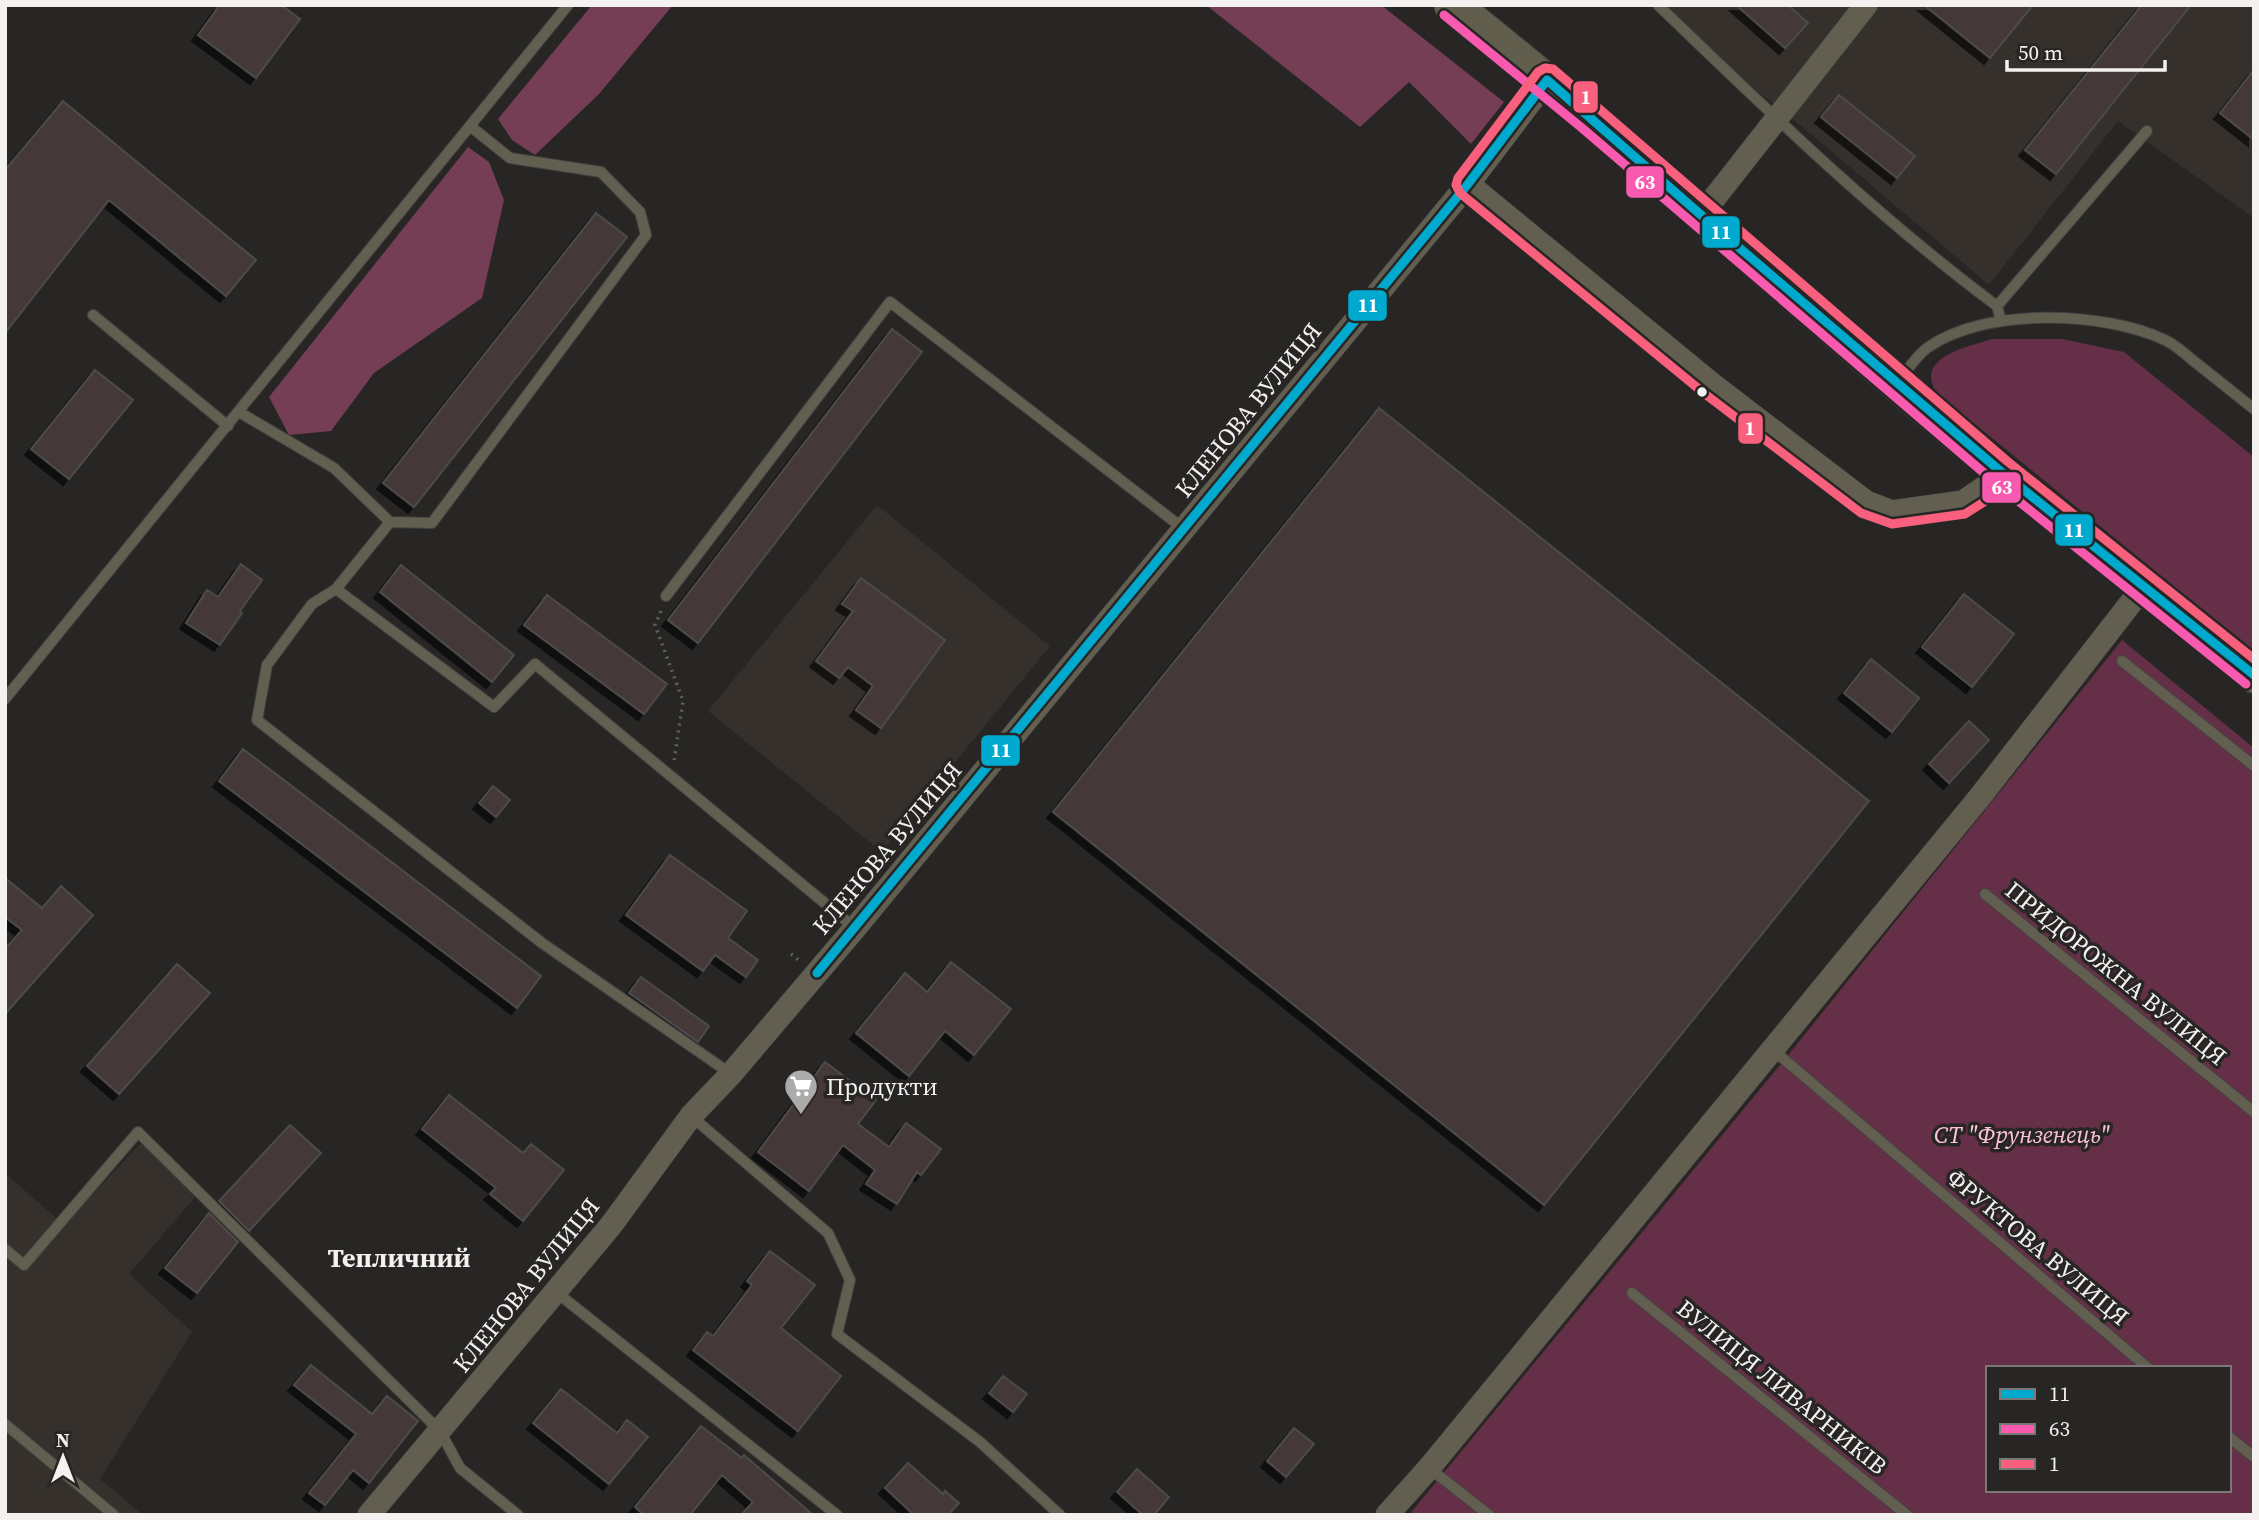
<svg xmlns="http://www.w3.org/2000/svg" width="2259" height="1520" viewBox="0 0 2259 1520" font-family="'Source Serif 4',serif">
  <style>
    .built { fill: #35302b }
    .green { fill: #653047; fill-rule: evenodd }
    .forest { fill: #753e55 }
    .building { fill: #443937; stroke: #4c4b4a; stroke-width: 2; filter: url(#shadow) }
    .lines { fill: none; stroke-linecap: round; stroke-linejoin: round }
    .lane-casing { stroke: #444342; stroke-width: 12 }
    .street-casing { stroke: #444342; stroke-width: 24 }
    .primary-casing { stroke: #444342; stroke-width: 37 }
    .path { stroke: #626157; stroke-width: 3.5; stroke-dasharray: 2 5; stroke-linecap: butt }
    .lane { stroke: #625e50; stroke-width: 10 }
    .street { stroke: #625e50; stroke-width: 23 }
    .primary { stroke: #625e4e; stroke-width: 35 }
    .bus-1-casing { stroke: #282624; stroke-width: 14 }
    .bus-2-casing { stroke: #282624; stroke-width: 14 }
    .bus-3-casing { stroke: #282624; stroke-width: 14 }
    .bus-1 { stroke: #00a9ce; stroke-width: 9 }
    .bus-2 { stroke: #f75aaf; stroke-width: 9 }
    .bus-3 { stroke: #f8607d; stroke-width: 9 }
    .bus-dot { fill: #f3f2f1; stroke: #282624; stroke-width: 2.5 }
    .labels { text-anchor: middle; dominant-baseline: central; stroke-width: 7; stroke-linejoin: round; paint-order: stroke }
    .street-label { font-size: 24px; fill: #f3f2f1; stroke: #282624 }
    .poi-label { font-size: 24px; fill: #f3f2f1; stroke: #282624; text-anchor: start }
    .park-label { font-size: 24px; font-style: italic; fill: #fec2d8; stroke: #282624 }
    .neighbourhood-label { font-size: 26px; font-weight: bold; fill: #f3f2f1; stroke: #282624 }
    .line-badge { stroke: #282624; stroke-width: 2.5 }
    .badge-label { font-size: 19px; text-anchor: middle; font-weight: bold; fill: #fff }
  </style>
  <defs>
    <filter id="shadow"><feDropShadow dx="-6" dy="6" stdDeviation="0" flood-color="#0009"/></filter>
  </defs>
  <rect width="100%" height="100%" fill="#272625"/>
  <path class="built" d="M1651 5H2254V218L2118 121 1989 285 1805 129Z
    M877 505 1050 646 882 852 708 711Z
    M144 1140 201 1190 129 1274 192 1332 100 1479 143 1515H5V1173L64 1225Z"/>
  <path class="green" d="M1992 339H2062L2124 352 2254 457V652L1937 393C1913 357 1968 347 1992 339Z
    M2122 640 2254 748V1515H1409L1785 1059ZM1988 1368H2229V1490H1988Z"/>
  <path class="forest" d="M592 5H673L599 94 535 155 512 140 498 119Z
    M1206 5H1381L1504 102 1471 144 1409 82 1360 127Z
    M468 147 489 162 504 200 482 298 374 373 331 431 289 435 269 397Z"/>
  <path class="building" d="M220 5H281L300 19 256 78 198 35Z
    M1736 5H1788L1808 23 1785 48Z
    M1924 5H2033L1990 58Z
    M2142 5H2191L2056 174 2025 150Z
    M2254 70V140L2220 113Z
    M1839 95 1915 156 1897 178 1821 117Z
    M63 101 256 260 226 296 109 200 5 333V170Z
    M596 213 627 237 414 507 383 483Z
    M892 329 922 352 698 643 668 620Z
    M95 370 133 400 69 479 31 449Z
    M1379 408 1869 801 1544 1205 1053 812Z
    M241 564 262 580 240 611 242 613 220 645 186 623 207 590 218 597Z
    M401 565 514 655 492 682 380 592Z
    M861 578 945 640 881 728 856 710 873 686 848 667 839 678 816 661 853 611 842 604Z
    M1964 594 2014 634 1972 687 1922 647Z
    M547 595 667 684 644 714 524 625Z
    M1871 659 1919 698 1892 732 1844 693Z
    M1969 721 1989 740 1949 783 1929 764Z
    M243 749 541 976 517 1008 219 781Z
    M493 786 510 800 496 817 479 803Z
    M670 855 747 911 728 938 758 960 746 977 715 955 703 971 626 915Z
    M5 878 42 908 61 886 93 915 5 1014V949L22 930 5 917Z
    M951 962 1011 1009 974 1055 945 1031 909 1076 856 1033 905 973 927 992Z
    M177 964 210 993 119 1094 87 1066Z
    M641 977 709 1026 698 1042 629 993Z
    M825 1062 876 1100 858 1124 889 1147 906 1123 941 1149 921 1175 917 1172 897 1204 866 1184 875 1170 843 1145 809 1191 758 1152Z
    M449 1095 523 1153 531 1144 564 1170 523 1221 490 1194 496 1188 422 1129Z
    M290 1125 321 1153 249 1231 219 1201Z
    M209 1213 238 1242 197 1293 165 1268Z
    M770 1251 815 1285 781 1328 841 1376 798 1431 693 1350 707 1332 713 1336 752 1285 747 1281Z
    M311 1365 372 1414 387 1396 418 1421 369 1483 353 1470 325 1505 309 1493 356 1434 294 1385Z
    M1003 1376 1027 1394 1013 1412 989 1393Z
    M561 1389 617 1433 627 1420 648 1437 609 1484 533 1423Z
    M701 1426 742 1458 744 1455 813 1515H741L753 1502 722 1475 690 1515H644L635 1507Z
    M1294 1428 1314 1444 1286 1477 1267 1461Z
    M908 1463 943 1494 945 1491 959 1503 948 1515H914L885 1488Z
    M1137 1469 1169 1497 1154 1515H1143L1117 1492Z"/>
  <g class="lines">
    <g class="lane-casing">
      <path id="lane" d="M1658 5C1767 110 1876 216 1997 306
        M93 315 228 426
        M2001 321 1997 306 2147 131
        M1899 381C1907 371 1916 356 1927 348 1984 307 2104 311 2165 340 2176 345 2186 355 2195 362 2215 378 2234 393 2254 409
        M239 412 334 468 390 522
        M336 589 390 522 432 523 646 235 640 212 601 172 510 158 470 126
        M666 596 890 302 1184 529
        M2122 661 2254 766
        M5 699 568 5
        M1985 894 2254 1112
        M1773 1050 2148 1368
        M731 1074 542 943 257 720 267 665 312 604 336 589 494 707 535 664 855 928
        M691 1116 828 1233 850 1280 837 1334 980 1442 1060 1515
        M5 1249 24 1265 138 1132 440 1431 460 1468 518 1515
        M556 1292 837 1515
        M1632 1293 1907 1515
        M5 1424 114 1515
        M2229 1437 2254 1457
        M1429 1468 1489 1515"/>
    </g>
    <g class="street-casing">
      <path id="street" d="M1468 184 1713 385 1866 502 1892 512 1963 502 1991 483 1999 470
        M1701 215 1866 5
        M369 1515 612 1224 691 1116 731 1074 855 928 1468 184 1547 80
        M1387 1515 1429 1468 1979 798 2144 586"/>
    </g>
    <g class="primary-casing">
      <path id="primary" d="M1452 5C1639 153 1814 317 1999 470 2083 539 2170 605 2254 675"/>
    </g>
    <path class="path" d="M661 611 655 625 683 701 674 761
      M791 954 800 961"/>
    <use href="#lane" class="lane"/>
    <use href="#street" class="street"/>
    <use href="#primary" class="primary"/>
    <g class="bus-1-casing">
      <path id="bus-1" d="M1547 80 1701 215 1999 470 2254 675
        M817 973 1468 184 1547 80"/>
    </g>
    <g class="bus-2-casing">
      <path id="bus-2" d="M1444 15 1582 128 1991 479 2246 684"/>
    </g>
    <g class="bus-3-casing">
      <path id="bus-3" d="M2002 488 1998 493 1965 514 1892 524 1861 513 1705 394 1460 193 1456 185 1458 178 1538 72 1545 68 1553 69 2007 461 2254 659"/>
    </g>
    <use href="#bus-1" class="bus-1"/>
    <use href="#bus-2" class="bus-2"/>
    <use href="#bus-3" class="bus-3"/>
  </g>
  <defs>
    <g id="supermarket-pin" transform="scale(1.75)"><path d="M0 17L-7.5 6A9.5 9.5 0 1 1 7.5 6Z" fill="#acabaa" stroke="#282624"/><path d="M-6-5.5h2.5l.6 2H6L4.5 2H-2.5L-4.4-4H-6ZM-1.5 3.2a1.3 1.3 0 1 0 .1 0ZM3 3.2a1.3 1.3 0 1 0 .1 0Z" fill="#fff"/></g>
  </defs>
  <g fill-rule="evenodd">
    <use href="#supermarket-pin" x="801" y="1086"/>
  </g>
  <circle class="bus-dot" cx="1702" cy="392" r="6"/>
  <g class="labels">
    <g class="street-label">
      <text transform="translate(1248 410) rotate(-51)">КЛЕНОВА ВУЛИЦЯ</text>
      <text transform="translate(887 848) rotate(-50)">КЛЕНОВА ВУЛИЦЯ</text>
      <text transform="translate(2116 973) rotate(39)">ПРИДОРОЖНА ВУЛИЦЯ</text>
      <text transform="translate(2038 1247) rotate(40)">ФРУКТОВА ВУЛИЦЯ</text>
      <text transform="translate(526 1285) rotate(-51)">КЛЕНОВА ВУЛИЦЯ</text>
      <text transform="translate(1782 1387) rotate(39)">ВУЛИЦЯ ЛИВАРНИКІВ</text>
    </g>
    <g class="poi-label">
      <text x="826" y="1086">Продукти</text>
    </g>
    <g class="park-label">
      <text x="2022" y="1134">СТ "Фрунзенець"</text>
    </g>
    <g class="neighbourhood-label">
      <text x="399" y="1258">Тепличний</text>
    </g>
  </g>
  <g class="line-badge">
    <rect x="1572" y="80" width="27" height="34" rx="7" fill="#f8607d"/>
    <rect x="1625" y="165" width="40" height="34" rx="7" fill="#f75aaf"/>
    <rect x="1701" y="215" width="40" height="34" rx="7" fill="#00a9ce"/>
    <rect x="1347" y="289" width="41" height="33" rx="7" fill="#00a9ce"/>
    <rect x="1737" y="412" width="27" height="33" rx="7" fill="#f8607d"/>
    <rect x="1981" y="471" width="41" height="33" rx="7" fill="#f75aaf"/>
    <rect x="2054" y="513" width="40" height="34" rx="7" fill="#00a9ce"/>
    <rect x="980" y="734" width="41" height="33" rx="7" fill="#00a9ce"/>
  </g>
  <g class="badge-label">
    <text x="1586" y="104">1</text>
    <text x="1645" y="189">63</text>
    <text x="1721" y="239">11</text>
    <text x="1368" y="312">11</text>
    <text x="1750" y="435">1</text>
    <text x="2002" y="494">63</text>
    <text x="2074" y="537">11</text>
    <text x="1001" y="757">11</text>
  </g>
  <rect width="2259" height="1520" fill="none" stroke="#f3f2f1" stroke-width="14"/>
  <rect x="1986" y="1366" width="245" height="126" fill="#282624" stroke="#797876" stroke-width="2"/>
  <rect x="2000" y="1389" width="35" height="10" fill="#00a9ce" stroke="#797876" stroke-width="2"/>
  <text x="2049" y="1401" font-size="21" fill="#f3f2f1">11</text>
  <rect x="2000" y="1424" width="35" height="10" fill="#f75aaf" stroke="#797876" stroke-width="2"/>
  <text x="2049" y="1436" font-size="21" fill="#f3f2f1">63</text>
  <rect x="2000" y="1459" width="35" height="10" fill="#f8607d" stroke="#797876" stroke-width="2"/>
  <text x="2049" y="1471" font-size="21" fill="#f3f2f1">1</text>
  <g transform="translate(63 1457)" stroke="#282624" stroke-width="5" paint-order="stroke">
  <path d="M0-5L12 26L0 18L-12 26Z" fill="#f3f2f1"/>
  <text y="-10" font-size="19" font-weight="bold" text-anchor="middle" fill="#f3f2f1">N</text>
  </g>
  <path d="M2007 60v10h158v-10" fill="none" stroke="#f3f2f1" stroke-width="3.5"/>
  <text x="2018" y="60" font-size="21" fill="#f3f2f1" stroke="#282624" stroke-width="5" paint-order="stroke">50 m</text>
</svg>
